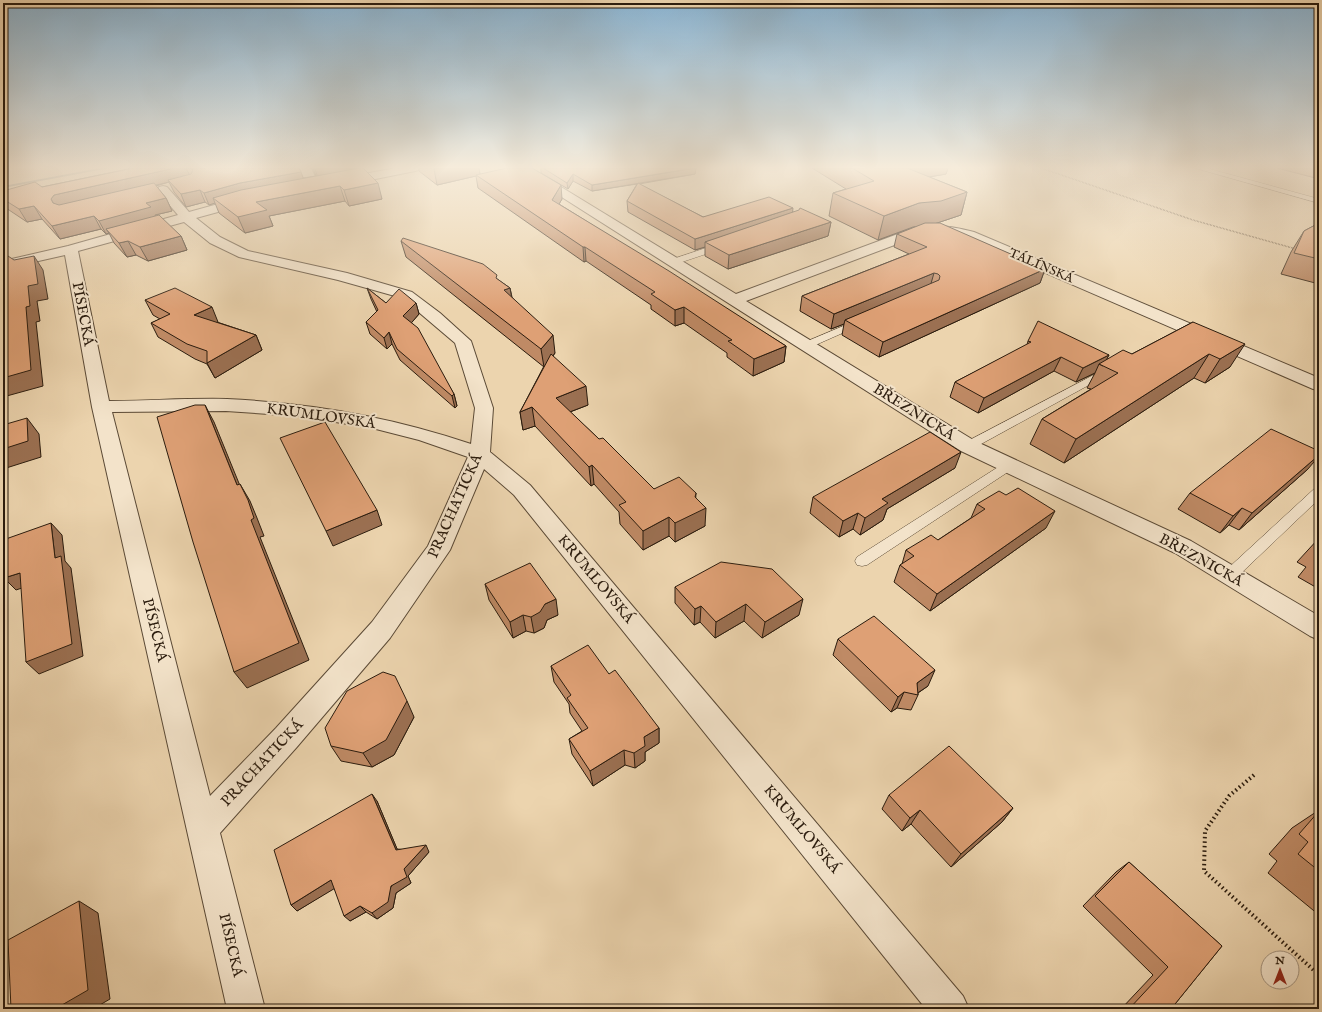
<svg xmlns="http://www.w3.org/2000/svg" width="1322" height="1012" viewBox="0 0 1322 1012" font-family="'IM FELL English',serif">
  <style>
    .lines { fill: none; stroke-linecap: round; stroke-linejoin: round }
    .stream { fill: #6f7872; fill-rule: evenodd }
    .lane-casing { stroke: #5b4a36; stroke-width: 1 }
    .street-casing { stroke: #5b4a36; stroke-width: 2 }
    .path-far1 { stroke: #2b1c0e; stroke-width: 1.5; stroke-dasharray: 0.5 1; stroke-linecap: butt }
    .path { stroke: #2b1c0e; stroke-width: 4; stroke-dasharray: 1.5 3; stroke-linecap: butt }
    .lane { fill: #f3e3ca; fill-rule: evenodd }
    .street { fill: #f3e3ca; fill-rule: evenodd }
    .wall { fill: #bf8a65; stroke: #2b1c0e }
    .shaded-wall { fill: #9b7052; stroke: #2b1c0e }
    .building { fill: #dea075; stroke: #2b1c0e }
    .labels { text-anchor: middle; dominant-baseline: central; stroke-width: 4; stroke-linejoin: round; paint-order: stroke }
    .far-street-label { font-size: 13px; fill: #2b1c0e; stroke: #f3e3ca }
    .street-label { font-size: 15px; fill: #2b1c0e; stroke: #f3e3ca }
  </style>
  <rect width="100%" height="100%" fill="#ecd4ae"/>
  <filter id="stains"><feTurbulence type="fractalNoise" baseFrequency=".005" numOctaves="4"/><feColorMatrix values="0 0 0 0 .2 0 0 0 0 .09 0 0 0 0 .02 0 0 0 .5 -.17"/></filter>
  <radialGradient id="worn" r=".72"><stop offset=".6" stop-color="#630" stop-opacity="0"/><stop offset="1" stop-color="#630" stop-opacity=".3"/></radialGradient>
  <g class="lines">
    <path class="stream" d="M100 168H110L3 188V186Z"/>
    <g class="lane-casing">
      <path id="lane" d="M1195 168H1206L1319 199V203Z
        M718 244H721L725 246 724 248 673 265 669 262 670 260Z
        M860 319 863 320 865 322 863 324 811 347H803L802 345 803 343Z
        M1105 369 1109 370 1110 372 1109 374 972 449H964L962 446 964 443Z
        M1010 461 1014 462 1016 465 1014 468 867 565 862 566 857 565 855 561 857 557 1006 462Z
        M1319 488V499L1235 579 1230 580 1225 579 1223 575 1225 571 1314 489Z"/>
    </g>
    <g class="street-casing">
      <path id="street" d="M299 168H311L320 187 318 190H310Z
        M397 168H421L419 170 415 171 341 186 337 184 335 182 337 180 341 178Z
        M516 168H530L736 294 914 228C934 223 955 227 974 232L1319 378V390L1313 389 965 238 944 235H921L746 301 975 441 1191 541 1319 616V640L1310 636 1175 553 961 451Z
        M163 186 167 187 189 212 247 196 251 197 253 200 251 203 196 218 220 237 248 251 347 273 412 292 440 313 471 341 493 408 490 452 530 485 963 996 969 1009H926L514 495 484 469 450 550 390 638 296 748 220 833 265 1009H227L92 407 65 255 3 269V261L68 246 178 215 157 190 159 187ZM184 222 210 243 239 257 338 280 402 298 455 343 475 408 471 444C392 417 311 403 227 399 188 398 148 401 109 401L78 251ZM226 411 299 416 372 428 419 440 468 457 428 546 372 622 276 728 210 796 112 412Z"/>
    </g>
    <path class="path-far1" d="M1041 168 1193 220 1296 249"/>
    <path class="path" d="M1254 775 1229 796 1205 831 1204 871 1319 975"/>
    <use href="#lane" class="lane"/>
    <use href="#street" class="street"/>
  </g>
  <path class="wall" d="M127 168H299L303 178 316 176 313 168H357L382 199 349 206 345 201 269 216 273 226 245 233 219 213 215 203 209 205 205 202 186 207 174 192 169 182 156 186 166 198 172 211 155 215V216L181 236 187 250 148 261 136 255 127 257 114 243 109 233 106 234 101 229 60 239 42 219 27 222 3 206V191L42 187 128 169Z
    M419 168H479L480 174 562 199 559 204 786 346 784 362 753 376 727 357V353L684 323 675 326 651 309V305L586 261 584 262 478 188 476 176 437 185 419 171Z
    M541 168H696L695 174 639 184 703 217 793 212 831 222 828 236 728 269 705 256V247L695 250 628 212 627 201 637 184 592 191 573 181 568 189 541 173Z
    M812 168H948L946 174 929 177 967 192 961 215 937 223 1045 269 1040 283 879 357 842 335 844 324 831 329 800 311 802 296 909 254 894 247 897 234 917 226 913 227 878 240 829 216 833 193 846 189Z
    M1277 168H1319V179Z
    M1319 223V284L1281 274 1291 252 1304 231Z
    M401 241 497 279 510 288 512 297 555 353 553 356 588 405 570 412 599 439 654 489 696 498 705 526 675 542 669 536 643 550 620 524 619 512 594 484 591 486 535 426 523 430 520 412 544 366V367L406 257Z
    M367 288 386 303H416L419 314 411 323 454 394 457 406 455 408 400 360 392 344 387 349 370 334 366 322 377 312 371 299Z
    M145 300 218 322H217L256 335 262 350 215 378 207 364 195 359 158 337 151 323 160 319 153 315Z
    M1193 322 1230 367 1205 383 1194 378 1064 463 1030 444 1042 419 1091 389 1087 388 1095 373 1076 382 1054 371 978 413 950 397 955 382 1027 345 1028 341 1109 355 1106 360 1132 354Z
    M955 468 887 509 883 520 860 535 853 529 839 537 810 513 813 497Z
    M1308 469 1239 530 1229 525 1220 533 1178 509 1190 493Z
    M977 504 1046 528 930 611 894 582 900 565 902 564 906 550 938 540 971 518Z
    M1319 538V589L1298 577 1306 567 1297 562Z
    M485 584 558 615 547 620 544 628 534 633 526 631 513 638 489 600Z
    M675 587 799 615 762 638 744 621 715 638 700 622 694 625 675 603Z
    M838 639 928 686 918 693V695L911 710 897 708 891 712 833 655Z
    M551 666 609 674 659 728V743L645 752V761L635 768 625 765 593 786 572 754 569 739 582 731 570 713 569 704 554 682Z
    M414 717 394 755 372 767 341 761 331 746Z
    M889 795 1013 808 1002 822 951 867 911 824 902 831 882 809Z
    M377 801 397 849 429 852 408 876 411 883 396 893 393 908 377 919 366 912 350 921 334 888 297 911 291 905Z
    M1319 810V915L1268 873 1277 861 1269 854 1292 828Z
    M1129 862 1222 946 1171 1009H1121L1153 975 1083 906 1116 872Z"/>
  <path class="shaded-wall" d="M175 168H186L191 178 168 180 169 182 62 208 53 203 51 199 54 195Z
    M322 168H357L319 181 315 169Z
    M439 168H479L480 175 437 185 434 169Z
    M696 168 695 174 592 191V185Z
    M890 168H948L946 174 887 184Z
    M301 172 305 184 213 198 215 203 209 205 204 193 240 183Z
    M573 174V181L568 189 567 183Z
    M378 183 382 199 349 206 344 190Z
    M561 185 562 199 553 214 552 200Z
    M340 186 345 201 269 216 273 226 245 233 238 217 256 202Z
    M200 190 205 202 186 207 181 194Z
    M967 192 961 215 934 224 913 227 878 240 884 216 919 203Z
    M166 198 172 211 155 215 157 220 106 229 109 233 106 234 99 221 146 203Z
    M34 206 42 219 27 222 19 209Z
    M793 208 792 218 705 242V247L695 250V239Z
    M94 216 101 229 60 239 52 226Z
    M831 222 828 236 728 269 729 255Z
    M181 236 187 250 148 261 140 247Z
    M128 241 136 255 127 257 119 243Z
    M583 247H585L586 261 584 262Z
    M34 256 43 270 48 299 37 301 40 321 36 322 43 386 3 397V378L26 307 28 286Z
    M1045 269 1040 283 879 357 883 342Z
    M934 273 930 287 845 320 844 324 831 329 834 314Z
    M510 288 513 305 504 290Z
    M416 303 419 314 407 328 403 316Z
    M212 307 218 322 201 329 194 315Z
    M684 307V323L675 326V310Z
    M389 332 392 344 387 349 384 338Z
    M256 335 262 350 215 378 207 363Z
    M553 335 555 353 544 367 541 349Z
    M1245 344 1230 367 1205 383 1220 359Z
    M786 346 784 362 753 376 754 359Z
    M1209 354 1194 378 1064 463 1076 439Z
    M1109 355 1103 366 1099 364 1095 373 1076 382 1083 368Z
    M1061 357 1054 371 978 413 984 398Z
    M586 386 588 405 559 416 556 398Z
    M454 394 457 406 455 408 452 396Z
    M205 405 214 422 247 503 237 485Z
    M532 407 535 426 523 430 520 412Z
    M27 418 39 434 41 457 3 469V449Z
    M961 452 955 468 887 509 883 520 860 535 865 518 882 499Z
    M1319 455V456L1308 469 1239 530 1252 513Z
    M592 465 594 484 591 486 589 467Z
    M240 484 250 501 257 518 264 536 260 537 309 660 247 688 234 672 251 520Z
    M696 493 695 511 706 508 705 526 675 542V523L695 497Z
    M1242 508 1229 525 1220 533 1233 516Z
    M377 510 382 525 333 546 326 531Z
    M1055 511 1046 528 930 611 937 594Z
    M858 513 853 529 839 537 843 521Z
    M669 517V536L643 550V531Z
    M51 523 62 535 65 561 71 568 83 656 39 674 26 662 55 558Z
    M20 573 31 585 16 590 4 578Z
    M556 599 558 615 547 620 544 628 534 633 531 617 545 604Z
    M803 599 799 615 762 638 765 622Z
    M746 604 744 621 715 638 716 622Z
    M701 606 700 622 694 625 695 609Z
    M523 615 526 631 513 638 510 622Z
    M935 670 928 686 916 694 917 683Z
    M904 692 897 708 891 712 898 697Z
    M407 701 414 717 394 755 372 767 363 753Z
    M659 728V743L645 752V761L635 768 634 753 644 737Z
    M624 750 625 765 593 786 590 771Z
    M372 794 377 801 400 856 396 850Z
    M1013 808 1002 822 951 867 961 854Z
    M920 810 911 824 902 831 910 818Z
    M426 845 429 852 408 876 411 883 396 893 393 908 377 919 372 913 404 869Z
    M331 880 337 887 297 911 291 905Z
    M79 901 98 913 110 999 93 1009H55Z
    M360 906 366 912 350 921 344 916Z"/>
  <path class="building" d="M128 168H175L54 195 51 199 53 203 59 205 154 183 166 198 146 203 151 207 99 221 94 216 52 226 34 206 19 209 3 199V191L35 182 42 187 129 169Z
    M190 168H299L301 172 240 183 204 193 200 190 181 194 168 180 191 174 193 170Z
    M359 168H363L378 183 344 190 340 186 256 202 267 210 238 217 213 198 241 190Z
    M507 168H532L561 185 552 200 669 271 786 346 754 359 728 341 732 340 684 307 675 310 651 294 655 292 585 247H583L476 175Z
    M543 168H694L592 185 573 174 567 183Z
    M852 168H907L967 192 941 201 919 203 884 216 833 193 874 181Z
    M638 183 703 217 769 197 793 208 695 239 627 201Z
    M800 208 831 222 729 255 705 242 799 210Z
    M159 215 181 236 140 247 128 241 119 243 106 229Z
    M925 223H940L1045 269 883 342 845 320 939 280 940 276 938 274 934 273 834 314 802 296 927 247 897 234Z
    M1319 223V259L1294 253 1304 231Z
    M403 238 483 264 497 275 496 278 510 288 504 290 553 335 541 349 401 241Z
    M3 254H5L14 260 34 256 38 284 28 286 30 306 26 307 31 370 3 378Z
    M175 288 212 307 194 315 256 335 207 363V351L187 344 151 323 170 314 145 300Z
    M367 288 386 303 399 289 416 303 403 316 418 328 454 394 452 396 397 349 389 332 384 338 366 322 378 310Z
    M1038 321 1109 355 1083 368 1061 357 984 398 955 382 1031 342 1028 341Z
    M1193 322 1245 344 1220 359 1209 354 1076 439 1042 419 1118 373 1099 364 1123 350 1132 354Z
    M551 354 586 386 556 398 599 439 603 438 654 489 679 477 696 493 695 497 706 508 675 523 669 517 643 531 619 505 626 502 592 465 589 467 532 407 520 412Z
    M195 405H205L237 485 240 484 248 500 254 518 251 520 299 643 234 672 193 542 157 417Z
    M27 418 28 441 3 449V425Z
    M325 422 377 510 326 531 280 438Z
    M1271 429 1319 451V455L1252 513 1242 508 1233 516 1190 493Z
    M930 432 961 452 882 499 888 503 865 518 858 513 843 521 813 497Z
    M1018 488 1055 511 937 594 900 565 914 556 906 550 931 535 938 540 985 509 977 504 999 491 1006 495Z
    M51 523 55 558 61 556 72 644 26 662 20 573 4 578 3 540Z
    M721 562 772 569 803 599 765 622 746 604 716 622 701 606 695 609 675 587Z
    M530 563 556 599 545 604 540 612 531 617 523 615 510 622 485 584Z
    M874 616 935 670 917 683 918 695 904 692 898 697 838 639Z
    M588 645 609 674 615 670 659 728 644 737 645 746 634 753 624 750 590 771 569 739 588 728 567 698 571 695 551 666Z
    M383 672 395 676 407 701 386 740 363 753 331 746 325 728 347 691Z
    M949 746 1013 808 961 854 920 810 910 818 889 795Z
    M372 794 396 850 426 845 404 869 407 877 391 886 388 902 372 913 360 906 344 916 331 880 291 905 274 850Z
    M1319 811V871L1298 854 1308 842 1299 834Z
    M1129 862 1222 946 1171 1009H1129L1168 967 1095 896Z
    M79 901 88 990 55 1009H11L8 940Z"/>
  <linearGradient id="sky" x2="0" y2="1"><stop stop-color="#8ab5d4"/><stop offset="0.54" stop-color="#f6ecdb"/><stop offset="1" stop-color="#f6ecdb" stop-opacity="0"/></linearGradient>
  <rect width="1322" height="310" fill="url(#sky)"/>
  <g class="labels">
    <g class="far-street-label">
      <text transform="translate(1041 266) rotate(23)">TÁLÍNSKÁ</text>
    </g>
    <g class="street-label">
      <text transform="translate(83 314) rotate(79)">PÍSECKÁ</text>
      <text transform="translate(914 412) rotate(32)">BŘEZNICKÁ</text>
      <text transform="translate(321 416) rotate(8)">KRUMLOVSKÁ</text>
      <text transform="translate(455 506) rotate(-66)">PRACHATICKÁ</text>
      <text transform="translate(1201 560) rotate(29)">BŘEZNICKÁ</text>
      <text transform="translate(596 579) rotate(50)">KRUMLOVSKÁ</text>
      <text transform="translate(155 630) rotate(76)">PÍSECKÁ</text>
      <text transform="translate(262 763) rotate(-47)">PRACHATICKÁ</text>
      <text transform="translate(802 829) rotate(50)">KRUMLOVSKÁ</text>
      <text transform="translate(231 945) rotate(77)">PÍSECKÁ</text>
    </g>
  </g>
  <rect width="1322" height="1012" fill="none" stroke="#ecd4ae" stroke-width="16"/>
  <rect x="4" y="4" width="1314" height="1004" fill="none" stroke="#2b1c0e" stroke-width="2"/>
  <rect x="8" y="8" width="1306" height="996" fill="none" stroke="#2b1c0e"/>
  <g transform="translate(1280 970)"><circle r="19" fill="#f3e3ca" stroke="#a3937f"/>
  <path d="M0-3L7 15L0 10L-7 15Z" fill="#8f2418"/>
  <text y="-6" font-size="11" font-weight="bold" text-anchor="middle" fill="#2b1c0e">N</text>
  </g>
  <rect width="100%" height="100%" filter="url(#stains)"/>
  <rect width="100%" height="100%" fill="url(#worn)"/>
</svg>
